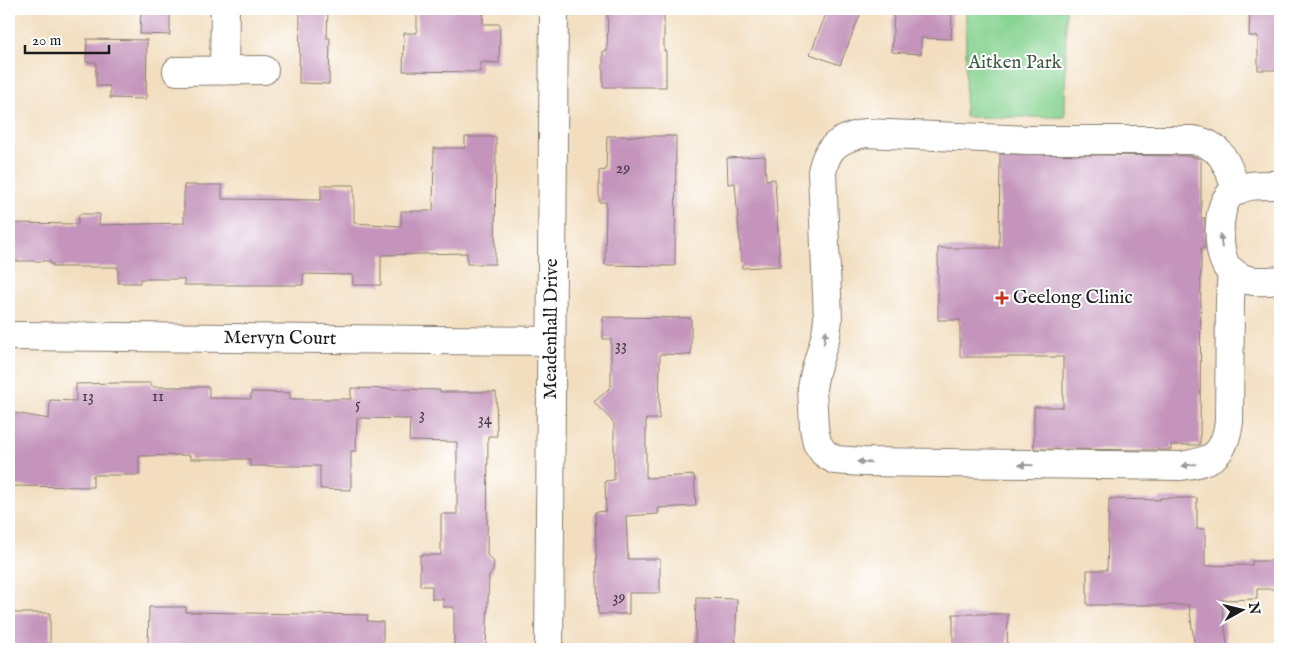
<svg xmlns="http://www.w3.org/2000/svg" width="1289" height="658" viewBox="0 0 1289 658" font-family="'IM FELL English',serif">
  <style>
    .green { fill: #87d391; stroke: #527856 }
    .building { fill: #c494bc }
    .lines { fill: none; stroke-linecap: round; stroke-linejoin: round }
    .minor-casing { stroke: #877d6e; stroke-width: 30 }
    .minor { stroke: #fff; stroke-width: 28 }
    .oneway { fill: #999 }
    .poi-dot { fill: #c8321e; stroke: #fff; stroke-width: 2 }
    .labels { text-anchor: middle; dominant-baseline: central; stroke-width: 4; stroke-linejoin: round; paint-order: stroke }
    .number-label { font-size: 16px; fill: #463a44 }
    .park-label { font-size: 19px; fill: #415c45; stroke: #fff }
    .poi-label { font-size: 19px; fill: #1c1c1c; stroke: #fff; text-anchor: start }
    .street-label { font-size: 19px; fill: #1c1c1c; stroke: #fff }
  </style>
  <rect width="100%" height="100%" fill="#fff"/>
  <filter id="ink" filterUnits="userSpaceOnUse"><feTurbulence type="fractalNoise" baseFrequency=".02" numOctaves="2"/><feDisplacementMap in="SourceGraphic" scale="10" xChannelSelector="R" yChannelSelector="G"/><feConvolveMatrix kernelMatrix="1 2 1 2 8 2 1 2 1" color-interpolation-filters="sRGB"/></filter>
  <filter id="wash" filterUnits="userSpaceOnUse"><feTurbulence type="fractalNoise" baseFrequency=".0096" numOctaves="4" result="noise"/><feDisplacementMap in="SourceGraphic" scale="20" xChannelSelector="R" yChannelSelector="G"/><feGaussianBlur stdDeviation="1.12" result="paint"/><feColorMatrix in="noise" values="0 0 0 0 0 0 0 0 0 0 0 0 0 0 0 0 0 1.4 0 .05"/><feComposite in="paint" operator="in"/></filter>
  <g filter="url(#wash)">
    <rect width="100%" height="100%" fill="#f2debf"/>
    <path class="green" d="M966 9H1066L1065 117H965Z"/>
    <g id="blocks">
      <path class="building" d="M141 9H170V35L140 34Z
        M300 9H328L327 38H330L329 84 299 83Z
        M417 9H483V24H500L499 63 480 62V72L403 71 404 33H417Z
        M608 9H664V51H666V87H603V51H607Z
        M828 9H844L860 15 840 65 810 54Z
        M894 9H952L951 39 921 38V54L892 52Z
        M1250 9H1280V70H1258V36H1249Z
        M87 39 147 40 146 99 110 98V86H96V62H86Z
        M607 136H676L675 266 605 265 606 202H599V171L606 170Z
        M465 137H496L495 264H467V253L381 255V285H353V275L303 274V285H184V279H140V283H118V267H53V264H50V261H9V223L78 224 79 214H100L99 225 184 223V185H222V199L321 200V185H354V223L401 226V211H433L434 148H465Z
        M1000 154 1190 156 1201 159V218H1205V248H1201L1200 445H1171V450L1034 449V407H1063V357H960V320H938V248H999Z
        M765 156 766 180 775 179 780 266 742 268 735 183 728 184 727 158Z
        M603 317 691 318V355L660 354 659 419H646V478L694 475 696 506 658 508V514L626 516 628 559H660V593H629V614H598L595 512 606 511 605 481 614 480V423L594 402 611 387V339H603Z
        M115 383H151L152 387H209V398L251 399V392L290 393V399H351V388L440 390V392H496L497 436H488L487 555 494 562 493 571 489 576 486 649H454V607H443V599H432V586H420V555H441V514H457V442L409 441 410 419 357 418 356 451H351V490L320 489V466H250V459H190V455L139 456V475H93V487L9 486V412L49 419 50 400 76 401V384Z
        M1160 498H1197V529H1205V566L1252 565V561H1280V589H1257V599L1221 600 1228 649H1195L1189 605H1087V570H1107L1109 499 1160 500Z
        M696 598 737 599 735 649H704V644H695Z
        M149 607H186V612L368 615 367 621 383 622V649H148Z
        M9 613H50V649H9Z
        M953 614H1008L1007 649H953Z"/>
    </g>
  </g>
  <g filter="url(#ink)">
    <use href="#blocks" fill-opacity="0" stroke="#877d6e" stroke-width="1"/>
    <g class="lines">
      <g class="minor-casing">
        <g id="minor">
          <path d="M224 70 225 9"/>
          <path d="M177 71 264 70"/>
          <path d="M1280 185C1264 185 1241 183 1229 196 1216 210 1217 256 1229 270 1232 272 1239 276 1242 278 1253 283 1268 281 1280 280"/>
          <path d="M1232 271 1230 300 1229 422C1224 456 1213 461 1181 466L863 462 835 460 824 453 817 443 814 428 812 388 815 372 826 335 828 319 822 172C827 145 840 139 865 133L1028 140H1192C1221 143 1229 165 1236 191"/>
          <path id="s1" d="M9 336 551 341"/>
          <path id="s2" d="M549 649 554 9"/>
        </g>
      </g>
      <use href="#minor" class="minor"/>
    </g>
    <defs><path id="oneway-solid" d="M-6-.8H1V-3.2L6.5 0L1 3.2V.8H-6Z" transform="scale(1.25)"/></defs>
    <g class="oneway">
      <use href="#oneway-solid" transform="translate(1221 241) rotate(-97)"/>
      <use href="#oneway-solid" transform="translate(825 337) rotate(-79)"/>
      <use href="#oneway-solid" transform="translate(864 462) rotate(-177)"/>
      <use href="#oneway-solid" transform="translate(1026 465) rotate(-179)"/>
      <use href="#oneway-solid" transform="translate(1189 465) rotate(172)"/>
    </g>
  </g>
  <path class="poi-dot" d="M999.5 290.5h5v5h5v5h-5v5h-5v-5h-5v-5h5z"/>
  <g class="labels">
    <g class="number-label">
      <text x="623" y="169">29</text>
      <text x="621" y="346">33</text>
      <text x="88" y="397">13</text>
      <text x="158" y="397">11</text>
      <text x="358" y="405">5</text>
      <text x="422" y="415">3</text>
      <text x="485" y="420">34</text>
      <text x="619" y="598">39</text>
    </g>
    <g class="park-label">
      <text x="1015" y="63">Aitken Park</text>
    </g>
    <g class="poi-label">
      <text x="1013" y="298">Geelong Clinic</text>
    </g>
    <g class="street-label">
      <text stroke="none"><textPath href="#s2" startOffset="320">Meadenhall Drive</textPath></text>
      <text stroke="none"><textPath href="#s1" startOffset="271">Mervyn Court</textPath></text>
    </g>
  </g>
  <rect width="1289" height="658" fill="none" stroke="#fff" stroke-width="30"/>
  <g transform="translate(1242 610) rotate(82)" stroke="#ffffff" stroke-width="4" paint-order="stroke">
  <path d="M0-4L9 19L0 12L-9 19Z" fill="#1c1c1c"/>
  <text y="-8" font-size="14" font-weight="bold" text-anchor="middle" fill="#1c1c1c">N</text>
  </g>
  <path d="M25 45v8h84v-8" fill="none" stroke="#1c1c1c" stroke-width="2.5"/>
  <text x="32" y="45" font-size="15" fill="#1c1c1c" stroke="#ffffff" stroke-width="4" paint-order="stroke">20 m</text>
</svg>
